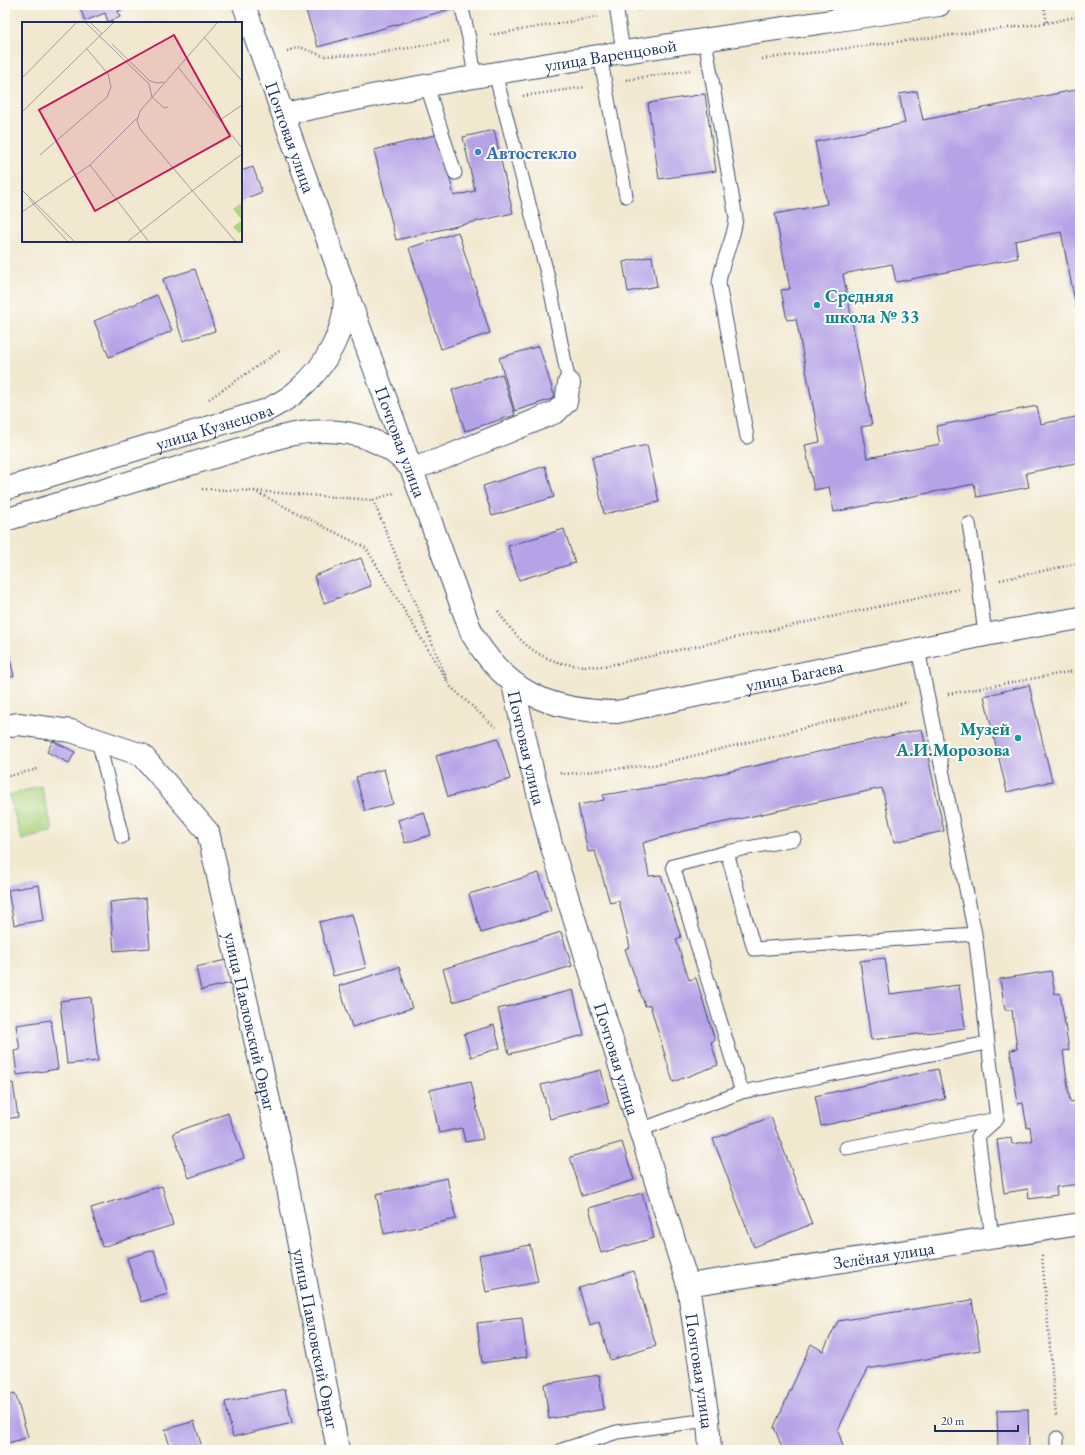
<svg xmlns="http://www.w3.org/2000/svg" width="1085" height="1455" viewBox="0 0 1085 1455" font-family="'EB Garamond',serif">
  <style>
    .green { fill: #acd783; stroke: #648370 }
    .building { fill: #b6a3e7 }
    .lines { fill: none; stroke-linecap: round; stroke-linejoin: round }
    .lane-casing { stroke: #3b4b6f; stroke-width: 15 }
    .street-casing { stroke: #3b4b6f; stroke-width: 24 }
    .secondary-casing { stroke: #3b4b6f; stroke-width: 24 }
    .path { stroke: #3b4b6f; stroke-width: 2.5; stroke-dasharray: 1 3; stroke-linecap: butt }
    .lane { stroke: #fff; stroke-width: 13 }
    .street { stroke: #fff; stroke-width: 22 }
    .secondary { stroke: #fff; stroke-width: 22 }
    .shop-dot { fill: #3f7fe0; stroke: #fdfcf7; stroke-width: 1.5 }
    .culture-dot { fill: #0f9aa8; stroke: #fdfcf7; stroke-width: 1.5 }
    .labels { text-anchor: middle; dominant-baseline: central; stroke-width: 4; stroke-linejoin: round; paint-order: stroke }
    .street-label { font-size: 18px; fill: #1b2f5e; stroke: #fdfcf7 }
    .shop-label { font-size: 18px; font-weight: bold; fill: #366cbe; stroke: #fdfcf7; text-anchor: start }
    .culture-label { font-size: 18px; font-weight: bold; fill: #0d838f; stroke: #fdfcf7; text-anchor: start }
    .inset-road { fill: none; stroke: #9c9ea2; stroke-width: 1 }
    .view { fill: #c2185b; fill-opacity: 0.15; stroke: #c2185b; stroke-width: 2 }
    .inset-edge { fill: none; stroke: #1b2f5e; stroke-width: 2 }
  </style>
  <rect width="100%" height="100%" fill="#fdfcf7"/>
  <filter id="ink" filterUnits="userSpaceOnUse"><feTurbulence type="fractalNoise" baseFrequency=".025" numOctaves="2"/><feDisplacementMap in="SourceGraphic" scale="8" xChannelSelector="R" yChannelSelector="G"/><feConvolveMatrix kernelMatrix="1 2 1 2 8 2 1 2 1" color-interpolation-filters="sRGB"/></filter>
  <filter id="wash" filterUnits="userSpaceOnUse"><feTurbulence type="fractalNoise" baseFrequency=".012" numOctaves="4" result="noise"/><feDisplacementMap in="SourceGraphic" scale="16" xChannelSelector="R" yChannelSelector="G"/><feGaussianBlur stdDeviation="0.9" result="paint"/><feColorMatrix in="noise" values="0 0 0 0 0 0 0 0 0 0 0 0 0 0 0 0 0 1.4 0 .05"/><feComposite in="paint" operator="in"/></filter>
  <g filter="url(#wash)">
    <rect width="100%" height="100%" fill="#f2e8d0"/>
    <path class="green" d="M41 786 53 831 22 840 9 795Z"/>
    <g id="blocks">
      <path class="building" d="M79 5H134L118 11 120 17 108 22 105 13 85 21Z
        M304 5H453L454 8 318 47Z
        M1080 89V326L1061 232 1015 241 1018 258 896 282 892 264 843 274 872 425 861 427 867 458 940 444 936 426 1037 406 1041 424 1080 416V462L1026 473 1029 487 977 497 974 484 834 512 829 487 814 490 805 445 820 442 796 319 787 320 781 290 790 289 775 214 827 204 815 142 905 123 899 94 917 91 923 120Z
        M705 94 716 171 659 179 648 103Z
        M494 130 513 213 396 240 374 150 439 134 454 196 475 191 463 137Z
        M253 167 262 192 241 200V171Z
        M458 232 490 333 441 349 409 248Z
        M652 256 657 286 628 292 623 262Z
        M195 269 215 331 183 341 163 279Z
        M157 295 172 331 109 357 94 321Z
        M539 346 555 398 515 411 499 358Z
        M502 374 515 415 465 431 452 390Z
        M647 445 659 502 604 514 592 457Z
        M545 466 554 497 492 516 483 486Z
        M564 529 575 563 519 580 508 546Z
        M361 558 371 586 324 603 314 576Z
        M6 642 14 676 5 679V643Z
        M1029 685 1052 781 1007 792 984 696Z
        M922 729 944 831 894 842 882 788 684 831 643 843 649 876 661 875 681 937 676 939 689 980 696 978 715 1040 711 1042 718 1065 673 1082 650 1005 645 1006 625 949 630 947 619 901 610 903 595 851 588 852 578 805 604 800 603 795 673 784Z
        M498 738 510 779 448 797 436 756Z
        M53 741 75 752 69 763 47 752Z
        M384 769 393 804 365 811 356 777Z
        M424 812 431 835 405 843 398 820Z
        M539 873 551 911 481 933 469 894Z
        M39 885 44 920 14 925 8 890Z
        M146 898 150 948 114 951 110 902Z
        M352 914 366 968 333 976 319 922Z
        M561 932 572 966 453 1002 443 969Z
        M885 958 890 994 959 985 965 1028 871 1040 860 961Z
        M226 960 231 983 201 990 196 967Z
        M399 967 412 1008 352 1027 339 986Z
        M1051 971 1055 994 1060 993 1069 1050 1063 1051 1070 1102 1077 1101 1080 1119V1184L1056 1187 1057 1195 1029 1199 1028 1189 1004 1193 997 1140 1011 1138 1012 1144 1032 1141 1030 1127 1027 1128 1023 1103 1018 1104 1010 1050 1017 1049 1012 1010H1005L1000 979Z
        M573 990 584 1035 509 1054 498 1009Z
        M91 997 98 1061 67 1064 60 1001Z
        M51 1020 58 1069 17 1075 14 1051 20 1050 16 1025Z
        M494 1025 500 1048 471 1057 464 1034Z
        M938 1069 945 1099 821 1126 815 1096Z
        M601 1070 609 1103 550 1119 541 1085Z
        M471 1081 483 1139 465 1142 462 1128 439 1133 430 1090Z
        M13 1083 18 1117 5 1119V1084Z
        M228 1113 244 1158 189 1178 173 1133Z
        M771 1117 812 1224 754 1247 713 1139Z
        M622 1142 634 1180 582 1196 570 1157Z
        M447 1178 456 1219 384 1234 376 1194Z
        M162 1186 173 1225 102 1247 91 1208Z
        M642 1193 654 1238 601 1253 589 1208Z
        M530 1245 538 1282 486 1292 479 1255Z
        M154 1250 168 1294 141 1302 127 1258Z
        M634 1271 656 1346 610 1360 599 1323 590 1326 579 1288Z
        M972 1300 980 1350 867 1369 838 1430 844 1450H783L774 1427 811 1344 823 1351 838 1321Z
        M522 1318 527 1357 482 1363 477 1323Z
        M599 1375 604 1409 549 1419 544 1384Z
        M285 1389 292 1423 233 1437 225 1402Z
        M15 1393 28 1437 5 1444V1396Z
        M1028 1409 1029 1450H998L997 1410Z
        M194 1421 203 1450H171L165 1430Z"/>
    </g>
  </g>
  <g filter="url(#ink)">
    <use href="#blocks" fill-opacity="0" stroke="#3b4b6f" stroke-width="1"/>
    <g class="lines">
      <g class="lane-casing">
        <path id="lane" d="M461 5 469 38 475 78
          M616 5 623 52
          M705 40 736 218C734 242 721 260 719 284L747 437
          M600 56 626 196
          M495 73 548 277 569 383
          M427 86 455 173
          M969 524 979 585 985 635
          M98 740 122 837
          M727 852 754 949 975 934 918 649
          M975 934 997 1119 978 1136 992 1238
          M742 1092 987 1043
          M640 1130 742 1092 673 866 727 852 794 839
          M846 1148 997 1119
          M562 1450 617 1432 708 1420
          M1057 1450V1438"/>
      </g>
      <g class="street-casing">
        <g id="street">
          <path id="s1" d="M284 114C500 67 720 38 939 5"/>
          <path d="M412 469 444 458 556 412 566 402 569 383"/>
          <path id="s2" d="M513 684 532 769 551 844 688 1285 708 1420 710 1450"/>
          <path id="s3" d="M5 726 18 724 71 731 142 755 208 832 284 1167 338 1450"/>
          <path id="s4" d="M688 1285 1080 1224"/>
        </g>
      </g>
      <g class="secondary-casing">
        <g id="secondary">
          <path id="s5" d="M244 5 342 280 472 634C507 693 550 711 617 712L985 635 1080 618"/>
          <path id="s6" d="M5 489 267 410C278 404 289 399 298 390 325 368 349 327 344 291"/>
          <path d="M5 520 277 438C325 425 374 429 410 467"/>
        </g>
      </g>
      <path class="path" d="M1044 5 1047 23
        M638 10 667 5
        M490 35 597 17
        M287 51 300 47 323 56 368 55 449 41
        M762 59 1047 23 1080 16
        M626 80 690 70
        M523 96 585 87
        M209 399 281 350
        M202 489 254 491 373 500 394 493
        M254 491 366 548 451 687 496 728
        M373 500 447 679
        M1000 580 1080 563
        M498 611C527 655 551 668 605 666L960 589
        M948 694 1080 670
        M560 773 566 774 661 764 908 702
        M5 777 38 769
        M1042 1255 1056 1417"/>
      <use href="#lane" class="lane"/>
      <use href="#street" class="street"/>
      <use href="#secondary" class="secondary"/>
    </g>
  </g>
  <circle class="shop-dot" cx="478" cy="152" r="4"/>
  <g class="culture-dot">
    <circle cx="817" cy="305" r="4"/>
    <circle cx="1018" cy="738" r="4"/>
  </g>
  <g class="labels">
    <g class="street-label">
      <text stroke="none"><textPath href="#s1" startOffset="332">улица Варенцовой</textPath></text>
      <text stroke="none"><textPath href="#s5" startOffset="140">Почтовая улица</textPath></text>
      <text stroke="none"><textPath href="#s6" startOffset="218">улица Кузнецова</textPath></text>
      <text stroke="none"><textPath href="#s5" startOffset="464">Почтовая улица</textPath></text>
      <text stroke="none"><textPath href="#s5" startOffset="1024">улица Багаева</textPath></text>
      <text stroke="none"><textPath href="#s2" startOffset="65">Почтовая улица</textPath></text>
      <text stroke="none"><textPath href="#s3" startOffset="437">улица Павловский Овраг</textPath></text>
      <text stroke="none"><textPath href="#s2" startOffset="389">Почтовая улица</textPath></text>
      <text stroke="none"><textPath href="#s4" startOffset="198">Зелёная улица</textPath></text>
      <text stroke="none"><textPath href="#s3" startOffset="761">улица Павловский Овраг</textPath></text>
      <text stroke="none"><textPath href="#s2" startOffset="713">Почтовая улица</textPath></text>
    </g>
    <g class="shop-label">
      <text x="486" y="152">Автостекло</text>
    </g>
    <g class="culture-label">
      <text x="825" y="295">Средняя<tspan x="825" dy="21">школа № 33</tspan></text>
      <text x="1010" y="728" text-anchor="end">Музей<tspan x="1010" dy="21">А.И.Морозова</tspan></text>
    </g>
  </g>
  <g transform="translate(22 22)">
    <rect width="220" height="220" fill="#f2e8d0"/>
    <path d="M218 182 220 185V209L217 211 211 205 220 198 211 187Z" fill="#acd783"/>
    <path class="inset-road" d="M63 0 127 62 130 75M68 0 80 12M196 0 118 89 115 99 118 107 214 220M182 15 220 59M90 22 128 59 135 61 142 60M156 45 220 126M0 56 55 0M130 75 142 86 146 85M0 90 92 0M198 98 220 83M18 133 85 75 89 65 86 52 65 27M68 143 127 220M0 168 53 220M170 169 220 132M7 177 46 220M0 190 68 143 115 96M105 220 170 169"/>
    <path class="view" d="M152 13 208 114 73 189 17 88Z"/>
    <rect width="220" height="220" class="inset-edge"/>
  </g>
  <rect width="1085" height="1455" fill="none" stroke="#fdfcf7" stroke-width="20"/>
  <path d="M935 1425v6h83v-6" fill="none" stroke="#1b2f5e" stroke-width="2"/>
  <text x="941" y="1425" font-size="12" fill="#1b2f5e" stroke="#fdfcf7" stroke-width="3" paint-order="stroke">20 m</text>
</svg>
